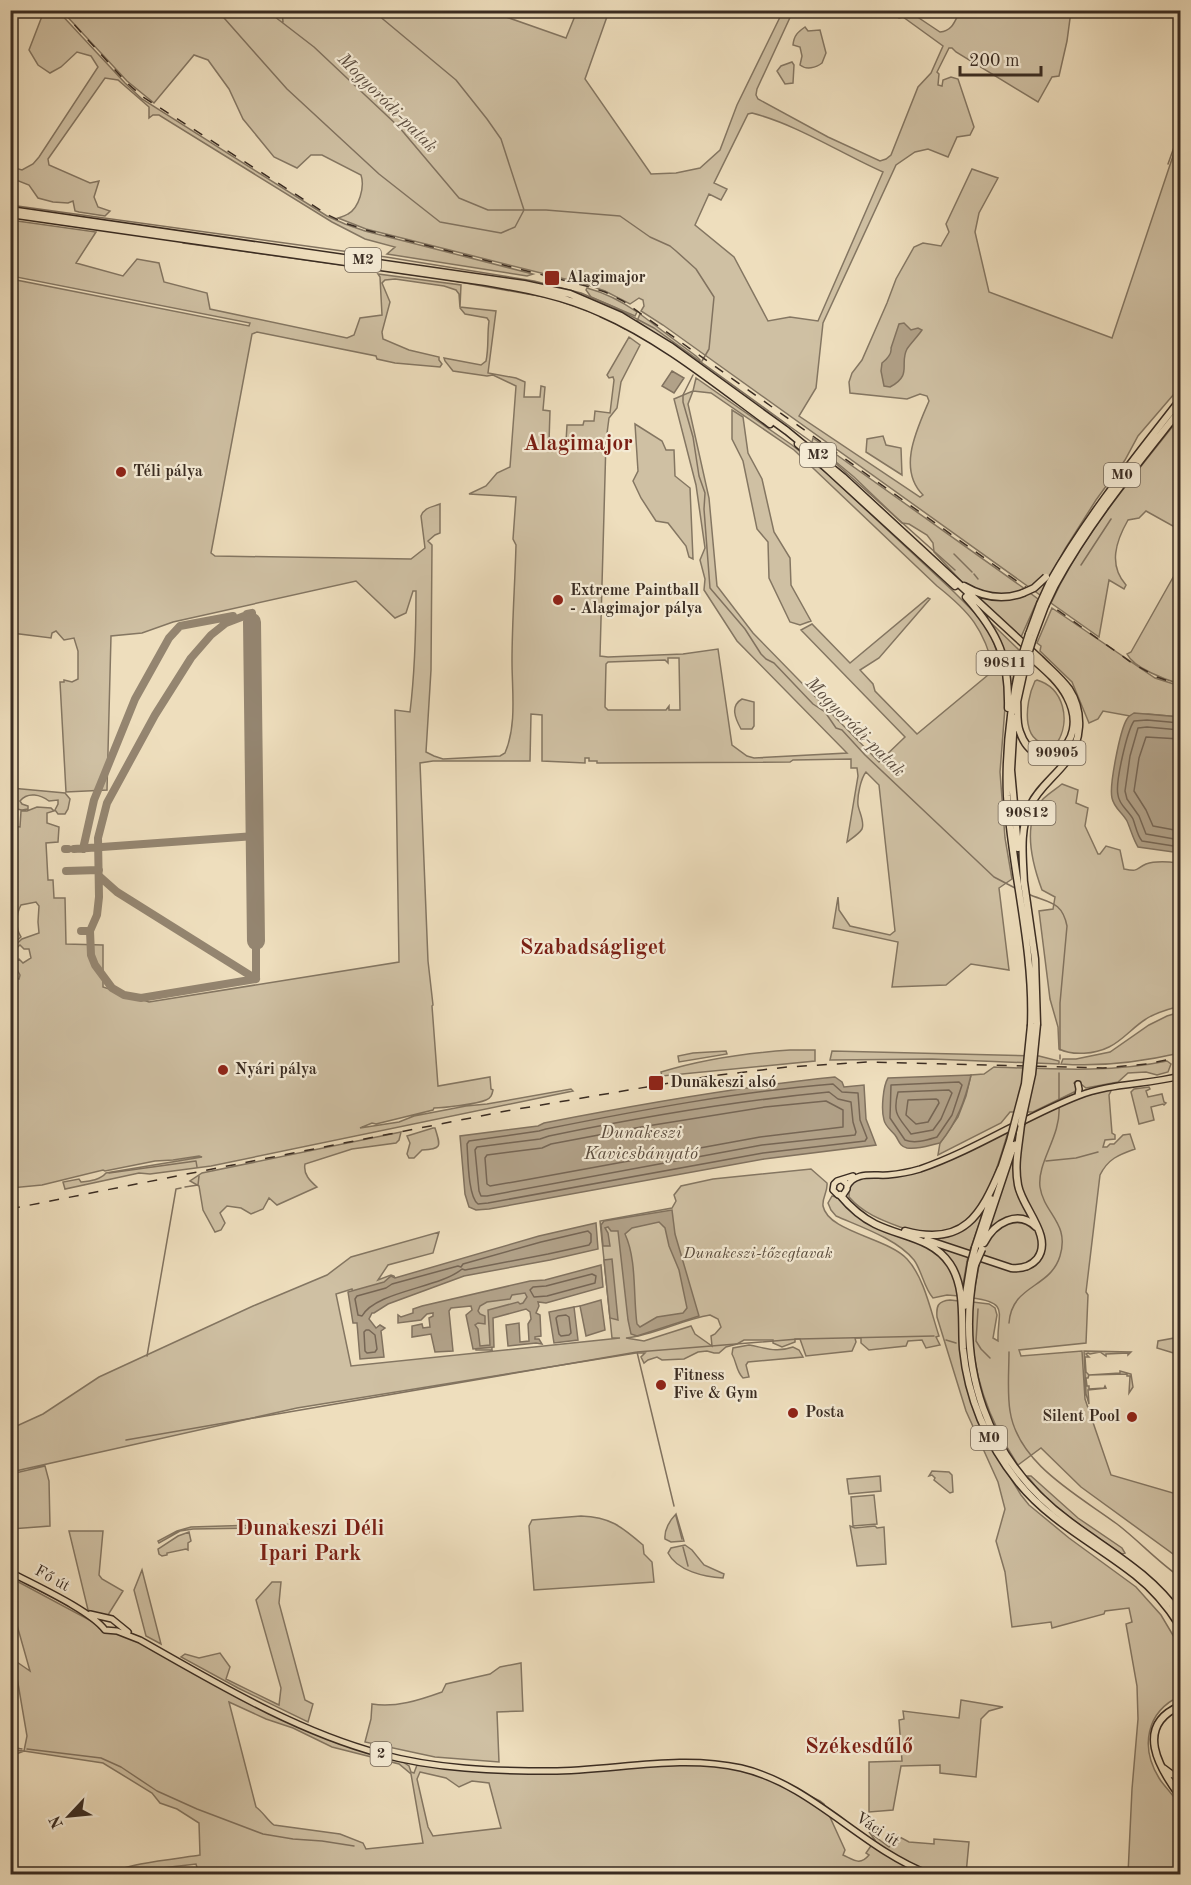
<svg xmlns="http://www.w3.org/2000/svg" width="1191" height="1885" viewBox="0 0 1191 1885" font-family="'Old Standard TT',serif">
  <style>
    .green { fill: #cfc0a3; stroke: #847662; stroke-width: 1.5; fill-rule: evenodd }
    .water { fill: #b1a188; stroke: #81725f; stroke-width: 1.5; fill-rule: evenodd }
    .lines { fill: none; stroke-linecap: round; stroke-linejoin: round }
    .shore { stroke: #766655; stroke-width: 1.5 }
    .stream { stroke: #81725f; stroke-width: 1.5 }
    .taxiway { stroke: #948570; stroke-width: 8 }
    .runway { stroke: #948570; stroke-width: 18 }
    .major-casing { stroke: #3a2c22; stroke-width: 8 }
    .highway-casing { stroke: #3a2c22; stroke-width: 9 }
    .major { stroke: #eedebd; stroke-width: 5 }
    .highway { stroke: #eedebd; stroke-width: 6 }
    .rail { stroke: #3a2c22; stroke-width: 1.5; stroke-dasharray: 10 10; stroke-linecap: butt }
    .highway-bridge-casing { stroke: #3a2c22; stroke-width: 9; stroke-linecap: butt }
    .highway-bridge { stroke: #eedebd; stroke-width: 6 }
    .poi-dot { fill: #8f2418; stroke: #f4ead4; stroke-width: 2 }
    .labels { text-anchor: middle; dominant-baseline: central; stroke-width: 4.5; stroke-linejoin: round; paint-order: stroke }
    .shield { fill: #f4ead4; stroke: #726557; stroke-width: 1.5 }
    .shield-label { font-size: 15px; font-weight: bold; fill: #3a2c22 }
    .poi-label { font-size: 16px; font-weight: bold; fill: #3a2c22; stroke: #f4ead4; text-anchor: start }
    .park-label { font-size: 16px; font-style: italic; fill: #584a3c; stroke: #f4ead4 }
    .street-label { font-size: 16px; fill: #3a2c22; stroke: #f4ead4 }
    .water-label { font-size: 18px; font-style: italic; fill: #5e4f41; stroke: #f4ead4 }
    .district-label { font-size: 22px; font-weight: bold; fill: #7a1f14; stroke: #f4ead4 }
  </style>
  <rect width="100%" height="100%" fill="#eedebd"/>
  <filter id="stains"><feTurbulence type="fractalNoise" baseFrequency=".00333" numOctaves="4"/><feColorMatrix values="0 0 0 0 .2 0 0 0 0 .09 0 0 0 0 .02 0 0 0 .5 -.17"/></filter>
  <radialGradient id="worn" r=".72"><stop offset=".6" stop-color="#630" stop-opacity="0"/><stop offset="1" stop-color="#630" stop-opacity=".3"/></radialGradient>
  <path class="green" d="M909 10 914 12 919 18 940 32C953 31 955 20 960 11H1071L1067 41 1059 76 1052 77 1038 102 956 52 952 48H949L937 72 939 74 938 85 942 86 943 80 951 77 958 79 974 127 970 135 957 137 948 157 928 149 915 152 896 165 823 323 816 388 799 416 920 497 923 495C897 469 917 429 929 401L927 396 920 394 907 399 850 393 849 382 852 373 862 360 887 303 896 279 914 247 923 243 941 246 949 232 946 224 972 169 998 178 979 213 975 232 989 292 1112 338 1180 135V387L1138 436 1125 460 1096 500 1065 549 1040 595 663 325 641 311 644 306 643 300 639 298 630 304 605 291 585 284 366 229 338 218C341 217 345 216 348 214 359 208 365 187 361 175L322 155H311L297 168 274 157 243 119 229 89 208 60 194 55 154 103 127 81 62 11H489L566 38 577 11H609L585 79 651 174 676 173 700 168 720 150 737 105 783 11H793L757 89 756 95 758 99 828 137 880 161 886 159 891 155 918 87 931 73 943 46 903 17 899 18 887 11ZM752 113C798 125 840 153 883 172L818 321 790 317 768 321 734 257 695 225 709 194 721 200 727 189 714 183 748 114Z
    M44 11H58L125 83 142 99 327 216 345 224 365 231 533 274 527 276 387 254 395 247 365 239 332 222 159 115H153L149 118V107L118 80 105 78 48 159 49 165 90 183 99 181 94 197 98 207 110 211 105 216 79 212 75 211 73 201 68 203 53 202 38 198 29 185 11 178V167L22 170 33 164 39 157 98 67 91 56 77 52 61 67 50 73 38 65 29 50Z
    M805 27 808 31 820 30 826 53 822 63C816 68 806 70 800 65L802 56 800 47 793 45C794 35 798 32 805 27Z
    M792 62 794 65 793 83 785 84 777 71 781 66Z
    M10 220 96 232 76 263 123 276 137 259 159 263 164 282 207 293 210 309 347 338 354 335 360 318 382 315 380 277 378 274 461 285 460 307 496 311 488 373 516 378 525 382 524 397H540L541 386 545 387 543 410 550 411 549 442H566L567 425H583L584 421H594L595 411 610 413 614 380 613 377 609 378 607 375 629 337 640 345 621 382 617 408 609 418 606 441 600 656 608 657 683 654 718 649 732 745 747 756 754 758 847 753 737 641 704 590 705 579 700 560 705 548 696 485 674 399 693 391 696 378 792 445 830 476 954 592 978 616 991 635 1000 661 1006 694 1000 772 1005 838 1012 879 999 888 1009 970 971 964 946 985 892 987 898 942 833 928 838 897 839 910 850 926 890 935 895 931 879 785 866 772C861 778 857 796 858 805 859 812 865 822 862 829 859 834 851 839 847 842L858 776 857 768H851V759L793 760 790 762 597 763V761H589V758H585V763L542 761V715L531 714 530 761H433L420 763 428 961 433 1005 432 1006 438 1086 490 1077 491 1089 493 1090C492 1095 491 1098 486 1100 477 1104 443 1108 434 1108L433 1110 376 1124 372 1123 360 1128 399 1122 414 1116 466 1106 487 1104 571 1089 573 1091 211 1166 150 1174 139 1173 65 1189 63 1182 79 1179 81 1182C90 1181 100 1180 106 1173L202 1157 199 1156 173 1160 155 1161 105 1171 103 1170 42 1185 11 1188V972L15 978 19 979 20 975 14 964 19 959 23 963 31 958 29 949H24L20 945 11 953V949L22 939 39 933 38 922 39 906 36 902 21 905C16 914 15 928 21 937L11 946V826L20 827 21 811H27L37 807 51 808 54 811 47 813V823L59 827 58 842 46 843 48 880H53L54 898H65L66 944 103 945V987L149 1002 399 962 395 710 410 712C415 671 416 632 416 591H413L406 613 395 618 356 581 173 622 142 633 111 636 107 790 66 792 60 682H64V680L72 682 78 679V651L74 638 64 640 56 631 52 633 51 638 12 633 17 606H10L11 279 249 326 250 323 11 276ZM395 279 444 286 456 290 459 294 460 308 465 314 487 318 489 321C487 335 489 347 486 361L481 365 444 358 445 361 453 371 487 376 493 375 516 386 510 467 497 473 486 486 469 494 516 497 513 539 516 545C515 584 512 622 512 661 512 691 517 725 505 753L500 756 443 759 434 756 426 752 431 670 432 545 428 541 435 535 440 533V504C433 507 424 507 421 516L425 548 411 559 215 556 211 553 252 334 257 332 376 356 377 359 395 363 440 367 442 364 439 360V357L409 350 383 339 382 332 390 302 382 283 385 280ZM693 391 711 393 794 450 937 586C970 612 984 629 994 670L917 734 875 691 873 684 860 670 879 658 930 599 928 598 850 663 812 624 801 630 905 737 879 762 753 633 717 586 709 498 688 404ZM668 658H679L680 710H669V706L666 710H608L605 707 606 664 608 662 665 660 668 663Z
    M587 288C606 293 621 301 637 312L635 316 591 297 586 290Z
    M640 314 696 356 700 360 699 363 637 321Z
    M732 410 743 417 748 453 762 479 774 532 790 558 791 585 811 621 800 625 790 622 769 578 768 542 757 529 743 461 732 439Z
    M1180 417V530L1146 511 1139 518 1128 520C1116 541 1108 565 1126 585L1124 589 1109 580 1099 637 1051 603C1083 534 1134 476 1180 417Z
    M635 424 662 441 666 450H674L675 476 690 488 693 559 689 557 686 546 668 523 656 521 641 498 633 481 638 471Z
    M883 436 886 445 901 448 902 475 866 452 867 439Z
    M813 438 1025 589 1016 593 994 596 976 591 961 581 934 552 933 543 927 535 909 524 902 523 854 477 812 442Z
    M1180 565V684C1166 680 1134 668 1127 654L1131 652Z
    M1030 593 1038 599 1021 637 974 594C992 602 1011 602 1030 593Z
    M1052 608 1155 678 1180 686V717L1148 714 1130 716 1103 711 1098 719 1089 723 1072 682 1040 651 1041 646 1037 643Z
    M987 619 1019 650 1010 696 1008 675Z
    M1037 680C1064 688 1071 721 1057 743 1020 751 1024 704 1035 681Z
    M742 699 754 702V726L752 729H741C735 718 730 706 742 699Z
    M1062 784 1078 790 1076 803 1088 808 1085 826 1098 854H1100L1106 846 1120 850 1124 869C1140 872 1135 869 1146 864 1157 860 1170 862 1180 863V1006C1169 1009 1156 1012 1146 1019 1133 1027 1122 1041 1109 1047 1095 1054 1073 1056 1059 1049L1058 1027 1050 999 1039 911 1053 909 1055 897 1042 890C1032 863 1021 823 1043 799 1049 793 1056 789 1062 784Z
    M11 788 65 793 70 799 68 809 65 814H58L55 810 58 804V800L49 801C41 795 28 791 20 801L22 804 28 806V809L22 810 11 808Z
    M1180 1012V1053C1141 1062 1101 1067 1061 1064L1063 1059H1076L1110 1052 1149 1025 1167 1016Z
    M790 1050H815V1061L662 1076 661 1072C703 1059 746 1053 790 1050Z
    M726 1051 727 1054 679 1062 678 1056 693 1053Z
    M832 1051 1039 1056 1059 1061V1064L932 1059 830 1060Z
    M1167 1061 1171 1064 1168 1072 1157 1075 1146 1072 1128 1073 1118 1082 1086 1088 1077 1081 1074 1083 1077 1086 1078 1093 1075 1094 1074 1092 1033 1112H1010L1001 1123 938 1155 940 1143 958 1117 966 1096 971 1075 984 1074 994 1067C1052 1069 1110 1073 1167 1061Z
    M1149 1087 1150 1089 1146 1091 1148 1097 1162 1094 1164 1102 1166 1103 1164 1105 1163 1104 1151 1107 1154 1120 1139 1124 1131 1092 1134 1089Z
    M1112 1089 1109 1095 1112 1133 1115 1135V1139L1105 1140 1103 1147H1107L1110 1144H1114L1123 1135 1130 1134 1135 1149C1118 1155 1108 1159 1100 1175L1086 1292 1088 1295 1086 1343 1019 1350 1021 1356 1082 1351 1085 1399 1111 1475 1180 1495V1559L1081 1487 1041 1448 1018 1465C985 1415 967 1362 973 1302L989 1304 995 1308 997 1315 993 1338 998 1341C997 1313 1010 1303 973 1298L980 1260 1027 1268 1043 1246 1020 1190 1018 1150 1026 1121 1081 1097Z
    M433 1128H435C441 1147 442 1149 422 1150L414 1158H409L407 1154 410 1143 407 1136Z
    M1009 1129C991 1186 978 1255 900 1227 881 1220 863 1213 849 1197V1186L860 1178 911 1173Z
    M401 1132 399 1140 396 1143 352 1149 305 1164C303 1174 310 1181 317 1187L277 1205 269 1198 263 1209 251 1214 241 1208 227 1206 220 1213 225 1223 221 1230 215 1232 203 1210 199 1186 190 1181 202 1173Z
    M1014 1153V1166L1033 1222 1014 1217 986 1236Z
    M811 1169 827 1183C828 1192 822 1197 823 1206 828 1232 888 1238 907 1259 924 1277 931 1312 939 1336L936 1337 940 1345 926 1348 922 1340 908 1341 906 1346 869 1350 861 1343V1338H855L856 1342 852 1351 806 1356 800 1339H795V1342L782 1347 773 1343V1340H744L737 1344 726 1347 719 1353H714L707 1351 698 1352 684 1359 662 1360 657 1357 648 1360 644 1363 641 1357 645 1353H636L297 1408 11 1472 10 1429 43 1414 99 1377 253 1306 327 1275 351 1257 439 1232 433 1253 388 1265 378 1280 391 1275 394 1276 400 1287 359 1317 352 1289 336 1294 351 1366 620 1338H612L600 1221 672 1208 676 1201 674 1195 681 1186 713 1179ZM710 1315 718 1319 721 1327 715 1334 711 1336 712 1346 695 1334 691 1326 644 1341 626 1338C654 1335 681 1320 710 1315Z
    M832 1196C843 1197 848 1208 858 1213 889 1230 938 1238 954 1273 957 1280 957 1289 959 1296L947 1295 933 1298C924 1288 922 1271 914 1260 897 1239 861 1227 836 1216L831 1210 828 1203Z
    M986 1205 969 1253 923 1238 950 1235Z
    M1019 1220C1024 1222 1031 1224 1035 1229 1047 1243 1035 1266 1017 1266 1005 1266 991 1260 980 1257 986 1237 998 1224 1019 1220Z
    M929 1243 968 1256 962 1290 959 1279Z
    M527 1289V1304L491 1312 492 1350H476L472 1322 476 1300Z
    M950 1300 959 1301 962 1364 992 1448 1021 1495 1029 1505 1069 1538 1136 1587 1161 1615 1180 1647V1696C1146 1712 1140 1747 1159 1778 1165 1788 1178 1798 1180 1809 1182 1815 1180 1822 1180 1828 1180 1843 1180 1859 1180 1874H1128L1132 1789 1138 1719 1137 1686 1126 1624 1132 1622 1129 1608 1105 1611 1104 1614 1052 1628 1051 1622 1012 1627 1005 1572 996 1541 1005 1509 998 1482 966 1411 937 1317C936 1306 938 1301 950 1300Z
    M1180 1337V1355L1157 1348 1158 1341Z
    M749 1345C766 1348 776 1353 793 1347L799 1350 803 1357 748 1362 746 1365 749 1377 743 1378C736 1371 737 1363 732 1354L733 1348Z
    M1084 1351 1131 1352 1128 1355V1353L1106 1354V1356L1100 1352 1090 1354 1088 1353 1086 1354 1089 1357H1085L1086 1372 1089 1375 1120 1373V1371L1131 1374 1133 1387 1129 1393 1130 1376H1127V1374L1089 1375 1088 1378H1086L1087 1386H1089V1389L1104 1388 1105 1386 1106 1388 1088 1390 1089 1404 1086 1394Z
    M45 1466 49 1481 50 1526 11 1529V1474Z
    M932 1471 949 1472 952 1475 953 1492 950 1493 934 1480 935 1478 932 1475 929 1476Z
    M880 1476 881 1491 849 1494 847 1479Z
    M1027 1476H1031L1078 1518 1122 1548 1125 1553 1122 1554C1088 1531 1053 1509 1027 1476Z
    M874 1495 877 1524 853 1526 851 1497Z
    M676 1514 684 1541 671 1542 665 1539C664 1530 670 1520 676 1514Z
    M581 1516C610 1517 621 1526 643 1545L644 1554 652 1562 654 1582 534 1590 529 1526 532 1520Z
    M294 1524 308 1526 321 1525 317 1527 193 1529 180 1531 159 1543 158 1541 177 1531 191 1527Z
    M850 1526 855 1528 875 1526 877 1528 884 1527 886 1564 857 1566Z
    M69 1531H103L99 1575 102 1579 123 1591 108 1615H100L88 1610Z
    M189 1532 191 1541 188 1543V1550L186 1549 167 1553V1555L162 1556 159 1554 158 1549 178 1536Z
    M685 1545 692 1550 704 1565 724 1574 723 1578C705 1577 677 1571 668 1553L671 1548Z
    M142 1570 161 1644 146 1636 134 1590Z
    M11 1578 97 1624 105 1633 116 1632 135 1640 232 1692 368 1752 403 1762 409 1766 411 1772 414 1773 417 1765 470 1770 556 1771 693 1764 711 1765 767 1775 820 1801 824 1804 845 1850 843 1855C854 1860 860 1866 869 1855L866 1853 875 1840 869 1832 889 1847 896 1835 909 1842 934 1844V1839L969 1842 966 1874H199L196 1864 136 1871V1874H112C120 1864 183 1858 200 1855L199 1823 177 1809 160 1803 152 1793 103 1763 24 1751 11 1756 10 1743 12 1750 24 1751 27 1736 14 1660 30 1671 11 1604ZM229 1702 266 1719 293 1728 332 1747 399 1764 411 1774 423 1843 366 1849 363 1843 340 1834 274 1825C267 1820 264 1813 256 1807ZM420 1772 446 1778 459 1787 472 1781 489 1783 501 1828 433 1836 428 1827 417 1779Z
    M272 1582H281L279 1603 305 1700 313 1704 308 1722 238 1688 181 1657 185 1654 199 1658 220 1653 230 1667 226 1679 279 1705 281 1688 256 1600Z
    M521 1663 523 1711 497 1712 499 1762 435 1757 365 1742 371 1719 372 1704C395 1708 420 1700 442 1692L446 1684 490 1674 500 1667Z
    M961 1700 1003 1707 989 1711 981 1719 976 1777 940 1773V1765L901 1766 893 1810 869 1812V1762L902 1761 899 1720 904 1719 903 1711 959 1718Z"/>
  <path class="water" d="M904 323 911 330 918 328 922 330C918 336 911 343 907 349 899 364 913 375 890 387L884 386 881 371 882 363C887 359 892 354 891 348L899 324Z
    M672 371 684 378 674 393 662 386Z
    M1134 713 1180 717V853L1138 847C1133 839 1131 830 1127 821 1122 812 1114 808 1112 798 1109 786 1120 730 1127 719 1129 715 1130 716 1134 713Z
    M971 1075C965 1101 957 1122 940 1143 930 1145 918 1150 907 1148 899 1146 899 1140 895 1135 891 1130 885 1126 884 1120 881 1110 883 1086 888 1078Z
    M835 1077 842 1082 844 1087 864 1085 866 1119 876 1145 764 1159 489 1209 476 1210 469 1207 465 1194 460 1136 538 1126 544 1123C641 1104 737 1087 835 1077Z
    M672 1210 675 1234 699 1316 637 1336 631 1334 628 1320 618 1231H611L608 1227 605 1228 608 1233 610 1246H603L601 1225 604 1221ZM659 1222 665 1228 669 1246 679 1270 687 1308 683 1313 657 1317 640 1327 637 1324C633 1296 637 1260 625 1234L632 1228Z
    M596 1223 598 1249 550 1260 464 1276 388 1304 374 1313H372L369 1319 376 1328 380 1325 385 1328 381 1331 384 1357 360 1359 357 1323H353L348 1292 384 1282 391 1276 395 1278 539 1236Z
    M612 1259 618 1320 610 1318 604 1260Z
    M601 1265 603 1287 546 1303 538 1302 539 1306 536 1313 540 1315 541 1336 535 1337V1339H539L542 1344 536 1343 508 1346 506 1325 519 1323 520 1342 529 1341 528 1324 531 1319 530 1312 526 1309 493 1318 494 1347 473 1349 466 1315 472 1310 471 1306 451 1308 449 1311 453 1351 435 1352 431 1334 412 1337V1326L422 1324 423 1328 430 1327 429 1318 433 1316V1313L427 1314 421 1320 398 1323V1315L401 1317 413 1313V1309L422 1306 530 1281 545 1280ZM525 1293 527 1297 523 1303 520 1304 518 1302 488 1310 490 1345 480 1346 478 1329 475 1325 478 1323 485 1324V1316L480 1314 478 1311 480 1306 487 1302 510 1299 512 1295Z
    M601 1300 605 1330 586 1336 580 1306Z
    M574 1307 578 1340 554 1343 549 1312Z"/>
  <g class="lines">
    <path class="shore" d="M1180 723 1147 720 1134 721C1127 731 1115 783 1118 795 1119 805 1128 810 1133 819 1136 827 1137 835 1142 841L1180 847
      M1180 730 1147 727 1138 728 1130 756 1125 791 1127 799 1139 816 1146 834 1180 840
      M1180 739 1146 737 1139 758 1134 791 1146 810 1153 826 1180 831
      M959 1082 962 1085 952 1115 937 1137C927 1140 915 1144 905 1140L890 1118 891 1085Z
      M833 1084 842 1092 858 1093 860 1120 867 1138 865 1141 763 1153 488 1203 478 1204C468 1197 468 1157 467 1144L469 1141 539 1131 546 1129C641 1110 736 1092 833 1084Z
      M949 1090 952 1093 941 1119 933 1130 911 1134C899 1117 892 1115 898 1092Z
      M829 1092 838 1099 851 1102 853 1122 856 1132 855 1135 762 1145 487 1196H481L479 1191 475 1150 477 1147 540 1139 549 1136C642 1117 735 1101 829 1092Z
      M936 1099 938 1100 939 1103 928 1122 916 1124 906 1115 908 1100Z
      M826 1101 843 1110V1127L760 1137 525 1180 490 1186 487 1184 485 1158 487 1155 542 1148 551 1144 641 1127 765 1107Z
      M588 1231 591 1234V1242L589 1245 548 1254 465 1270 462 1269C440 1288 376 1291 362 1316L358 1315 355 1299 357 1296 386 1288 392 1284 458 1266 461 1267 463 1264 541 1242Z
      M592 1274 596 1276 595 1283 547 1296 534 1297 530 1290 533 1287 546 1286Z
      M566 1315 569 1317 571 1333 569 1335 561 1336 559 1334 556 1318 558 1316Z
      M366 1330H369L375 1335 377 1349 375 1352 367 1353 365 1351 364 1332Z"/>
    <path class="stream" d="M217 10 287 89 379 174 440 222 501 233 515 227 524 210 501 139 487 119 456 80 372 10
      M266 10 314 47 399 127 459 198 488 210H546L620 216 650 237 670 246 676 251 696 269 714 297 709 349 702 361
      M282 10 283 22
      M1168 164 1178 136
      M10 205 386 257 534 281 581 293 614 307 654 328 792 428 813 443 955 570
      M183 243 443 279 550 298
      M554 299 598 315
      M613 322 625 329
      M693 375 683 395V402L693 437 699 476 705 493 704 509 710 588 745 629 761 654 766 659 774 663 813 704 825 712 836 728 842 730 865 755 994 877 1015 888
      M954 554 972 572
      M1081 565 1111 519
      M974 574 978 579
      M1028 894C1049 903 1062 901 1067 926L1060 1003V1050
      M1060 1055V1059
      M1059 1100V1073
      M1046 1161 1076 1158 1098 1152
      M109 1173 196 1161 197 1167
      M185 1187 198 1185 199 1176
      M574 1307 580 1306
      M978 1309 976 1341 981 1349
      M1009 1323C1012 1284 1050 1289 1060 1256 1070 1223 1044 1214 1040 1187 1037 1162 1061 1136 1059 1107
      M946 1340 956 1343
      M981 1349 990 1358
      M637 1352 674 1506
      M1009 1352C1009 1371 1007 1392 1010 1411 1018 1464 1078 1495 1117 1524 1139 1541 1158 1562 1180 1577
      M147 1356 176 1189 181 1188
      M126 1440 637 1352 798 1339 934 1336
      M676 1516 682 1539
      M683 1547 688 1566
      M16 1748 22 1749
      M10 1749H11
      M27 1749 101 1758 121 1767 157 1791 197 1809 263 1834 293 1839 322 1841 354 1846"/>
    <path class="taxiway" d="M252 613 226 623 211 635 191 658 155 715 107 803 98 838 99 897 97 915 90 931 91 955 95 965 112 988 124 995 141 998 256 979V941
      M247 614 252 613V623
      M65 849H68
      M74 849 255 836
      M83 849 94 800 118 741 135 699 169 638 180 626 233 616
      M66 871 99 870
      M99 876 117 892 256 979
      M81 931H90"/>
    <path class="runway" d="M252 622 256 941"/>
    <g class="major-casing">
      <path id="major" d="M1078 1084 1079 1089 1078 1096
        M842 1180 847 1184V1189L843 1195H838L833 1190 834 1184 837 1181 853 1176
        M847 1187C854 1171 874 1176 888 1175 899 1174 910 1172 920 1169 975 1150 1024 1117 1078 1096 1110 1083 1147 1085 1180 1076
        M10 1572C34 1585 90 1610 105 1630L117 1631 140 1640C216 1683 295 1731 381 1754 435 1769 495 1771 551 1771 614 1771 678 1754 741 1768 813 1785 861 1848 929 1874
        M90 1614 112 1619 128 1632"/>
    </g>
    <g class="highway-casing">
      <path id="highway" d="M10 210 524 284 570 294 621 316 670 346 787 431 843 477 1040 659C1050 669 1061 678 1069 689 1084 712 1082 742 1065 763 1053 778 1038 789 1030 806 1019 832 1023 857 1024 884
        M10 214 486 282C526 289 565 296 601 313 661 339 718 386 770 424
        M798 444 824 466 955 586
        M1050 582C1087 517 1134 459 1180 400
        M1055 585C1090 521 1136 466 1180 410
        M964 586C983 597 1002 601 1023 593
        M966 597C999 634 1009 658 1008 708
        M1029 634 1040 604
        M1033 638 1045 606
        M1021 659C1011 704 1005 749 1007 796 1012 873 1034 947 1031 1025
        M1017 700C1018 711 1016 722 1020 732 1036 780 1093 746 1067 697 1058 679 1040 666 1026 653
        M1017 702 1026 661
        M1014 718 1011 770 1018 848
        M1024 882 1035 959 1037 1024
        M1000 1172 1010 1141
        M840 1195C850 1207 861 1217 875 1224 901 1237 933 1238 950 1264 966 1288 961 1322 963 1349 968 1398 987 1443 1018 1482 1050 1522 1096 1544 1135 1575 1153 1589 1168 1607 1180 1626
        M905 1231C964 1247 981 1215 1001 1168
        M927 1240 1011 1268C1021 1269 1030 1267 1037 1259 1054 1237 1022 1208 1018 1185 1014 1164 1019 1145 1021 1124
        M984 1243C994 1223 1018 1209 1036 1227
        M975 1248 991 1199
        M979 1249 1014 1144
        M975 1265C955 1366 985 1460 1070 1522 1109 1551 1152 1574 1180 1615
        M964 1306 971 1263
        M1180 1706C1134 1726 1159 1768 1180 1796
        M1163 1768 1171 1774 1180 1777"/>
    </g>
    <use href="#major" class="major"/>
    <use href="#highway" class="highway"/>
    <path class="rail" d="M61 10 126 82 143 97 328 215 345 223 366 230 586 286 605 292 623 301 1132 663 1157 677 1180 685
      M10 1209 506 1111 711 1076 787 1067 868 1062 1103 1068 1147 1064 1180 1057"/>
    <g class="highway-bridge-casing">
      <path id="highway-bridge" d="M1023 593 1034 588 1046 577
        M1040 604 1050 582
        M1045 606 1055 585
        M1021 659 1029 634
        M1026 661 1033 638
        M1021 1124 1032 1074 1037 1024
        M1010 1141 1025 1084 1031 1025
        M971 1263 975 1248
        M975 1265 982 1249"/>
    </g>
    <use href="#highway-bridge" class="highway-bridge"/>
  </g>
  <g class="poi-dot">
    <rect x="544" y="270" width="16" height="16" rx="3"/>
    <circle cx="121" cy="472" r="6"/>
    <circle cx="558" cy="600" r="6"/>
    <circle cx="223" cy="1070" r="6"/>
    <rect x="648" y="1075" width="16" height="16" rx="3"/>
    <circle cx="661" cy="1385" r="6"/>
    <circle cx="793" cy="1413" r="6"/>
    <circle cx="1132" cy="1417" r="6"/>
  </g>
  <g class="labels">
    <g class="shield">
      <rect x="345" y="248" width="36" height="24" rx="4.5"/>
      <rect x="800" y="443" width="36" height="24" rx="4.5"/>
      <rect x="1104" y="463" width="36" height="24" rx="4.5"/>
      <rect x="976.5" y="651" width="57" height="24" rx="4.5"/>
      <rect x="1028.5" y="741" width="57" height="24" rx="4.5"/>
      <rect x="998.5" y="801" width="57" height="24" rx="4.5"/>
      <rect x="971" y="1426" width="36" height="24" rx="4.5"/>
      <rect x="370.5" y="1742" width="21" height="24" rx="4.5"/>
    </g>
    <g class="shield-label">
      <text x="363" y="260">M2</text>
      <text x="818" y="455">M2</text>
      <text x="1122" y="475">M0</text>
      <text x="1005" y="663">90811</text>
      <text x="1057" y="753">90905</text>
      <text x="1027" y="813">90812</text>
      <text x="989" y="1438">M0</text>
      <text x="381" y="1754">2</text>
    </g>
    <g class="poi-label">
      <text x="566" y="278">Alagimajor</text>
      <text x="133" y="472">Téli pálya</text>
      <text x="570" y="591">Extreme Paintball<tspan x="570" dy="18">- Alagimajor pálya</tspan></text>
      <text x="235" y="1070">Nyári pálya</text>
      <text x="670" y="1083">Dunakeszi alsó</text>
      <text x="673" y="1376">Fitness<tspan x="673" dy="18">Five &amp; Gym</tspan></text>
      <text x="805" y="1413">Posta</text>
      <text x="1120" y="1417" text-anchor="end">Silent Pool</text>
    </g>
    <g class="park-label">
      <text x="758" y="1254">Dunakeszi-tőzegtavak</text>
    </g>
    <g class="street-label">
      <text transform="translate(52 1579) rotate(29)">Fő út</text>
      <text transform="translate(877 1830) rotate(34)">Váci út</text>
    </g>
    <g class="water-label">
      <text transform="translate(387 103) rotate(45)">Mogyoródi-patak</text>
      <text transform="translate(855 727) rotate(45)">Mogyoródi-patak</text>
      <text x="641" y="1133">Dunakeszi<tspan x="641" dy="21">Kavicsbányató</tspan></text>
    </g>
    <g class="district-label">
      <text x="578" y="444">Alagimajor</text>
      <text x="593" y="948">Szabadságliget</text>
      <text x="310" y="1529">Dunakeszi Déli<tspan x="310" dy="25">Ipari Park</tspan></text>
      <text x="859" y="1747">Székesdűlő</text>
    </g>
  </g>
  <rect width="1191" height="1885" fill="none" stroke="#eedebd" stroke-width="36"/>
  <rect x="12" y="12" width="1167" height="1861" fill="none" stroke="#3a2c22" stroke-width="3"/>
  <rect x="18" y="18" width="1155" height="1849" fill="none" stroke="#3a2c22" stroke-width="1.5"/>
  <g transform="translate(69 1816) rotate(244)" stroke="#f4ead4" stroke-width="4.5" paint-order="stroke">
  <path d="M0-4.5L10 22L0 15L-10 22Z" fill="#3a2c22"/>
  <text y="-9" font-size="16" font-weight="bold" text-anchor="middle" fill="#3a2c22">N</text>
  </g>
  <path d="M960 66v9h81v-9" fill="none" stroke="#3a2c22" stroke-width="3"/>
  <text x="969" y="66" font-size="18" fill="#3a2c22" stroke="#f4ead4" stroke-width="4.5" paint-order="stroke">200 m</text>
  <rect width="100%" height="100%" filter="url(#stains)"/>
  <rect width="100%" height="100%" fill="url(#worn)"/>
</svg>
